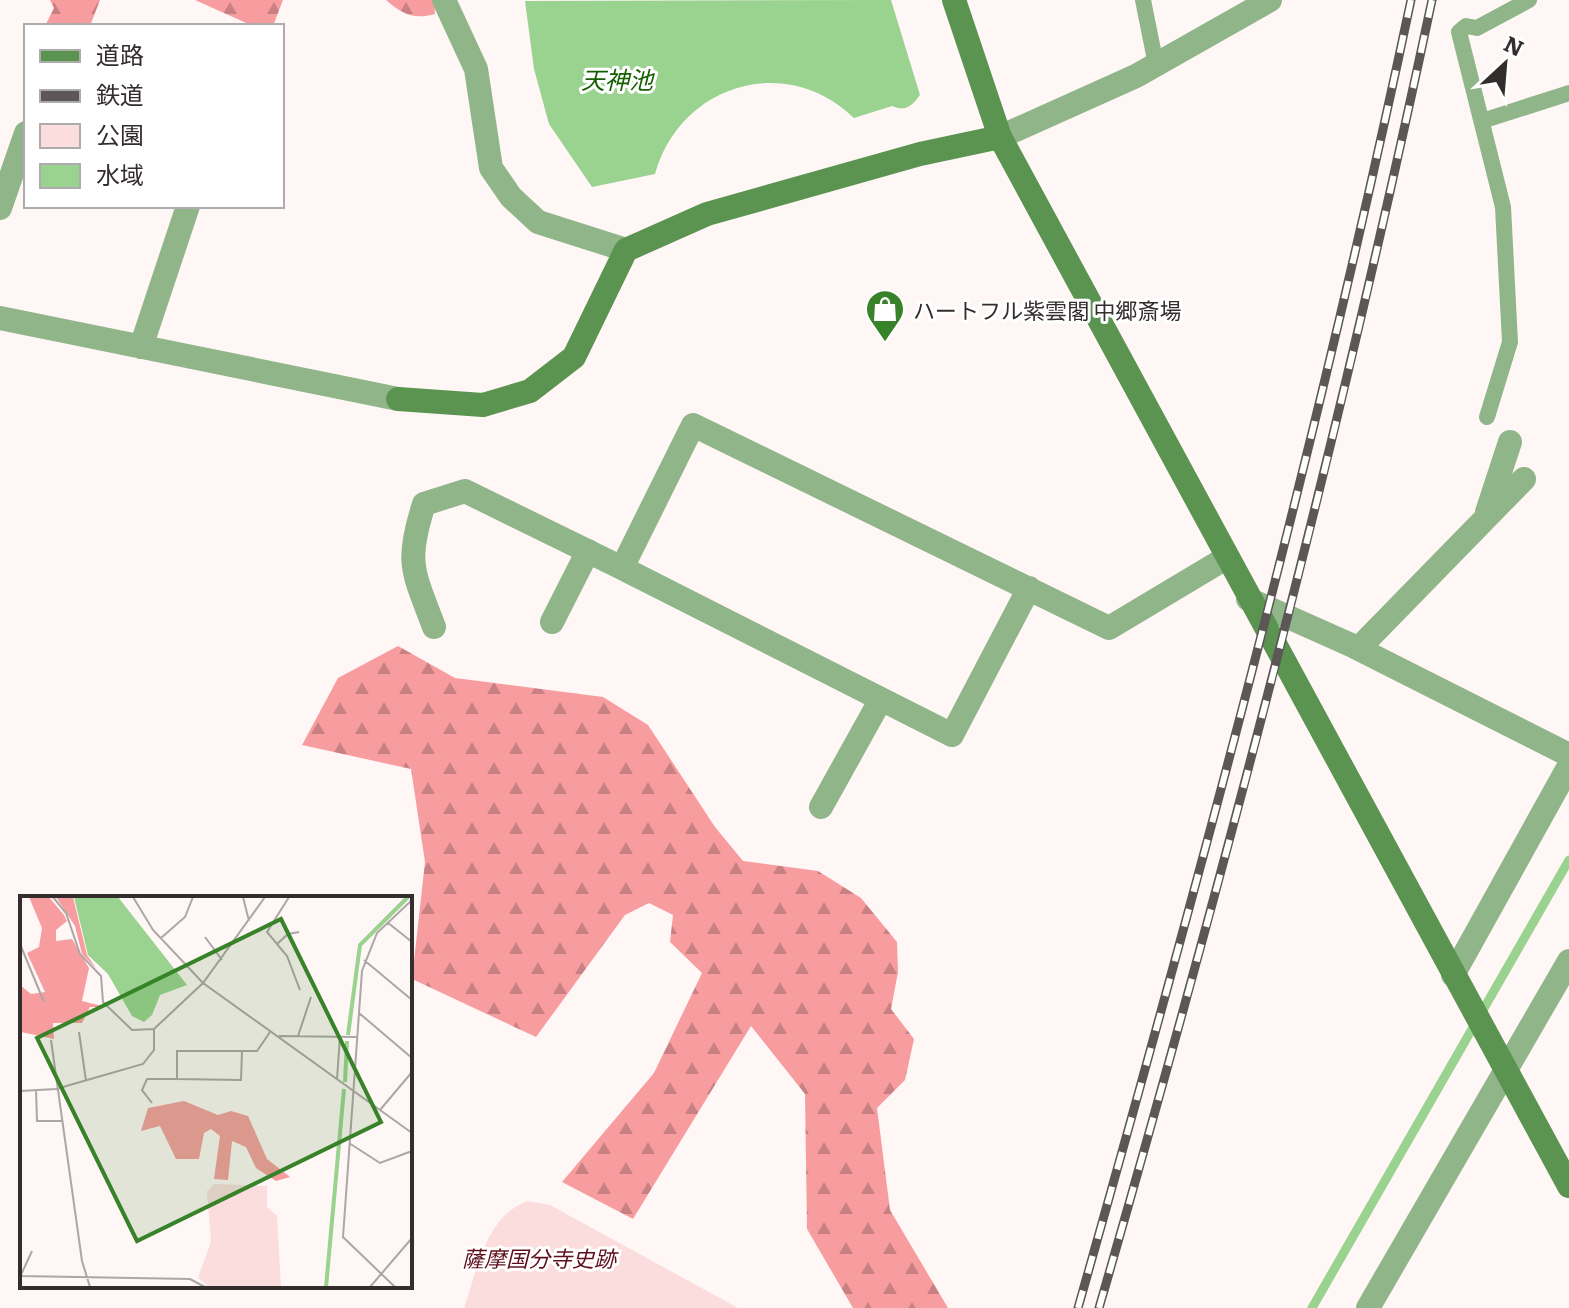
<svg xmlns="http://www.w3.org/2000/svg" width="1569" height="1308" viewBox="0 0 1569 1308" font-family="Literata,'Noto Sans JP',serif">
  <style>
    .green { fill: #fbdddd }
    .forest { fill: url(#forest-firs) }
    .water { fill: #9ad28f }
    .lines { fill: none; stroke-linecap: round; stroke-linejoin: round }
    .stream { stroke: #9ad28f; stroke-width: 9 }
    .lane { stroke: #8fb588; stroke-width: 16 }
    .street { stroke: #8fb588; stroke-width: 24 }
    .secondary { stroke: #5b9350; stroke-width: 24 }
    .rail-casing { stroke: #5d5656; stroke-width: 9 }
    .rail { stroke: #fff; stroke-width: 6; stroke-dasharray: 18; stroke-linecap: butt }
    .labels { text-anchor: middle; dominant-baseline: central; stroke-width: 6; stroke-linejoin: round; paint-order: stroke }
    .poi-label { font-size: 22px; fill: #332d2d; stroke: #fff; text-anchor: start }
    .park-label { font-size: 22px; font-style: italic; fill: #5f0f1b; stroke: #fff }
    .water-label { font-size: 24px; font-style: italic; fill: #155f00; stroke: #fff }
    .inset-river { fill: none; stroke: #9ad28f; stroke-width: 4 }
    .inset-road { fill: none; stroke: #ada6a6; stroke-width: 2 }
    .view { fill: #388229; fill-opacity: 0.15; stroke: #388229; stroke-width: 4 }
    .inset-edge { fill: none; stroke: #332d2d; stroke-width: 4 }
  </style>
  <defs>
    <pattern id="forest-firs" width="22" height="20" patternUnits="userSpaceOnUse" patternTransform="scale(2)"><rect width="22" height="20" fill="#f89d9f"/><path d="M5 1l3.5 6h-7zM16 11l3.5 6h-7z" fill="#c98082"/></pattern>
  </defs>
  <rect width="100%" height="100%" fill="#fff6f6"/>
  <path class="green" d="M527 1201 550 1205 738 1308H464C478 1268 485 1218 527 1201Z"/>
  <path class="forest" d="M50 0H100L90 26H45L54 8Z
    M195 0H283L273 26H253Z
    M386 0H434L435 14C414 20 402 14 386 0Z
    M398 646 455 678 603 697 648 725 715 827 743 861 818 871 861 898 897 942 898 972 891 1009 914 1039 905 1080 877 1108 890 1210 948 1308H853L807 1229 805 1094 751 1026 633 1219 562 1182 654 1073 702 973 670 942 673 915 649 903 625 915 536 1037 412 979 425 862 411 769 302 745 338 678Z"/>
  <path class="water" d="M891 0 920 95C912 106 905 112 892 106L854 118C786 52 680 84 655 174L592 187 549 124 534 69 525 1Z"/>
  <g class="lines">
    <path class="stream" d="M1312 1308 1569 860"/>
    <path class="lane" d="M1143 0 1156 65
      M1482 121 1569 93
      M1487 417 1510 342 1503 207 1459 32 1466 26 1477 28 1529 0"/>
    <path class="street" d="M444 0 476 69 491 168 511 197 538 222 626 250
      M1000 137 1136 76 1270 0
      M0 208 26 133
      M0 318 398 399
      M141 347 188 206
      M1487 512 1510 442
      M1029 588 952 735 622 568 693 425 1109 628 1226 558
      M1248 599 1351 645 1569 755
      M552 622 588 551
      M434 627C413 571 405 563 424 504L465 491 622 568
      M1359 648 1524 479
      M821 807 881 699
      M1453 975 1569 766
      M1368 1308 1569 961"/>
    <path class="secondary" d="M954 0 1000 137 1569 1186
      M398 399 483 405 530 391 574 357 626 250 707 214 920 154 1000 137"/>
    <g class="rail-casing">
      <path id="rail" d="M1078 1308C1201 875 1318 440 1411 0
        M1099 1308C1224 876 1339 440 1432 0"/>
    </g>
    <use href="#rail" class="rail"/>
  </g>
  <defs>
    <g id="shop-pin" transform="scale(2)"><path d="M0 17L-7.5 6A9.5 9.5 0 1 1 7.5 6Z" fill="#388229" stroke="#fff"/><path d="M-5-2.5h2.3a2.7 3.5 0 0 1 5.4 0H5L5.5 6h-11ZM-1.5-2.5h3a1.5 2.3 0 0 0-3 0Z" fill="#fff"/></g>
  </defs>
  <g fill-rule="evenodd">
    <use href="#shop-pin" x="885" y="309"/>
  </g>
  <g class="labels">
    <g class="poi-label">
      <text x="913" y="309">ハートフル紫雲閣 中郷斎場</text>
    </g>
    <g class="park-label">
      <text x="539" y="1257">薩摩国分寺史跡</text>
    </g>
    <g class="water-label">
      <text x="617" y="78">天神池</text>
    </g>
  </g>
  <g transform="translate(20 896)">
    <rect width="392" height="392" fill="#fff6f6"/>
    <path d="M194 288 247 290V311L257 320 261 391H189L178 382 191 346 187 295Z" fill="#fbdddd"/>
    <path d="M9 1H29L44 19 47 25 36 34V45L52 43 69 72 62 105 86 111H70L62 127H33L34 143 1 136 0 89 11 98 25 96 7 57 19 51 22 32ZM36 1H53L67 59 76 72 62 58 55 30ZM164 205 198 219 211 215 228 220 247 263 270 281 256 285 236 272 226 251 212 245 208 284 194 283 200 240 191 233 184 237 179 263H156L140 230 121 235 128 212Z" fill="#f89d9f"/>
    <path d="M54 1H98L167 89 140 99 132 119 124 126 112 120 88 78 68 59Z" fill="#9ad28f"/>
    <path class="inset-river" d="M328 139 340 49 388 1M325 186 327 145M306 391 324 193"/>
    <path class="inset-road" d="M33 1 46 17 60 58 81 80 83 106 112 134 134 133M113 1 133 34 183 87 392 237M223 1 229 25M269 1 247 36 267 60 280 94M367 26 392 46M185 41 202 64M141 42 165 21 173 1M0 48 24 106M257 48 268 38 279 36M344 64 392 104M339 117 392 162M59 136 66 185M259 140 337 141M278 140 291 101M31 144 62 365 70 391M222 155 221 184 157 183V155H237L250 136M317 183 320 140M16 194 17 225H43M0 195 36 193 123 168 134 154V133L183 87 245 1M132 207 122 194 127 183H157M360 214 392 176M329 247 360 267 392 255M0 380 170 383 185 391M0 381 12 355M350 391 392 342M375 391 323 341 342 75 357 37 392 4"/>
    <path class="view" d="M261 23 361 226 117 345 17 142Z"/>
    <rect width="392" height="392" class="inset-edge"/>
  </g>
  <rect x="24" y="24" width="260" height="184" fill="#ffffff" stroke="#adabab" stroke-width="2"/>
  <rect x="40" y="50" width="40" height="12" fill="#5b9350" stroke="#adabab" stroke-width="2"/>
  <text x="96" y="64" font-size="24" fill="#332d2d">道路</text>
  <rect x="40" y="90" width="40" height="12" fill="#5d5656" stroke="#adabab" stroke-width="2"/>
  <text x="96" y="104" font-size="24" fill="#332d2d">鉄道</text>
  <rect x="40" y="124" width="40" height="24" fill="#fbdddd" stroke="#adabab" stroke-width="2"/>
  <text x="96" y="144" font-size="24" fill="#332d2d">公園</text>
  <rect x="40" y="164" width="40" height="24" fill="#9ad28f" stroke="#adabab" stroke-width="2"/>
  <text x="96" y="184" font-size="24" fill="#332d2d">水域</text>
  <g transform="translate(1505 64) rotate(26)" stroke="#ffffff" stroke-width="6" paint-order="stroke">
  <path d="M0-6L14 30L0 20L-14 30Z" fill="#332d2d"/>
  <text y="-12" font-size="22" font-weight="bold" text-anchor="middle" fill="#332d2d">N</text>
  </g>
</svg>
